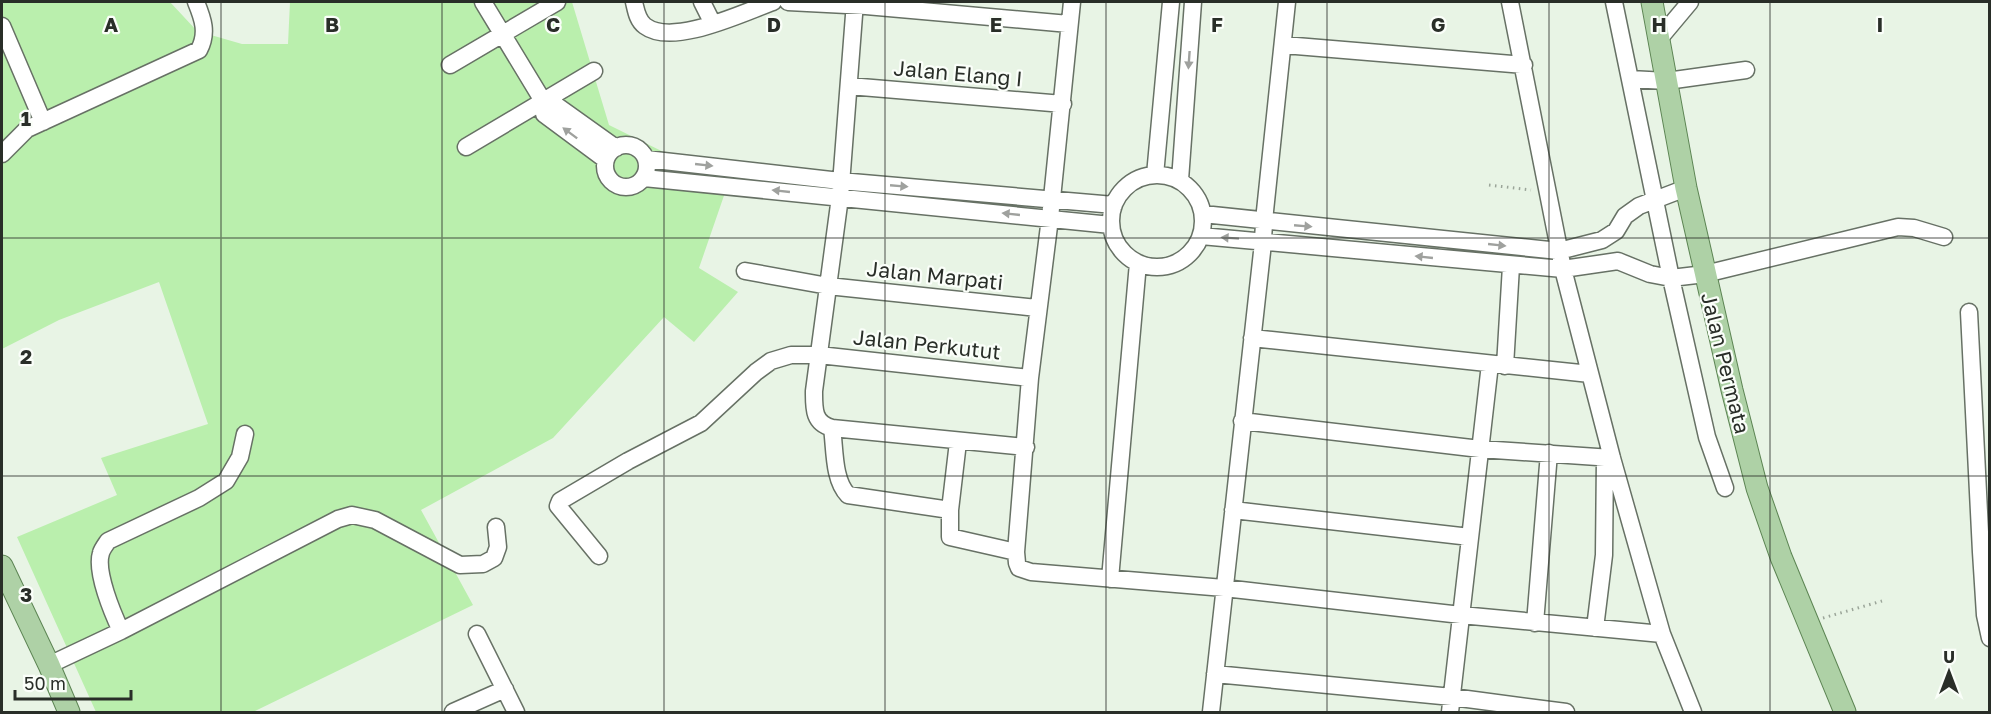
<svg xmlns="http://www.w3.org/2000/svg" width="1991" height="714" viewBox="0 0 1991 714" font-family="'Golos Text',sans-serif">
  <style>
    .green { fill: #baefad }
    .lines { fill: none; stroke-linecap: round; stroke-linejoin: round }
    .minor-casing { stroke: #677165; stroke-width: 19 }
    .major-casing { stroke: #5c8453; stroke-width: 23 }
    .path { stroke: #9ba599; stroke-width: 3; stroke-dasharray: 1.5 4.5; stroke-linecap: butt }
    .minor { stroke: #fff; stroke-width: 16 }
    .major { stroke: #aed1a6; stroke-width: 21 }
    .oneway { fill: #9fa19e }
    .grid { fill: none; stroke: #292e28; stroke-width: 1.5; stroke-opacity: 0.55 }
    .labels { text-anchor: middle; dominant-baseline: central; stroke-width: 4.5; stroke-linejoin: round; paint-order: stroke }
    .street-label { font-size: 21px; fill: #292e28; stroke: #fafef9 }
    .grid-label { font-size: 20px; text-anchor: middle; font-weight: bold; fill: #292e28; stroke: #fafef9; stroke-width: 4.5; stroke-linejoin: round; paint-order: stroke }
  </style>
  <rect width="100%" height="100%" fill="#e8f4e5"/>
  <path class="green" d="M2 2H170L197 31 242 44H288L290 2H572L609 125 728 184 699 268 738 292 694 342 664 317 553 438 421 510 473 605 253 712H96L17 537 117 495 101 458 208 424 159 282 59 320 2 349Z"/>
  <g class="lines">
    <g class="minor-casing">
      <path id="minor" d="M483 2 543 101 544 114 606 160
        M634 2C636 10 637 20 645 26 673 47 744 12 773 2
        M702 2 713 24
        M788 2 866 6 1069 24
        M855 2 840 197 814 391C814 408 813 423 832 428L1026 447
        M1072 2 1050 218 1030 378 1016 552 1017 563 1019 568 1031 572 1224 588 1461 615 1662 634
        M1510 2 1563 269 1612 458 1662 634 1693 712
        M1614 2 1671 278 1707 437 1725 488
        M2 26 43 122
        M1659 39 1690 2
        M1284 45 1524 65
        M450 65 557 2
        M1630 79 1667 81 1746 70
        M849 86 1063 104
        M543 101 553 103 616 148
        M605 166a21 21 0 1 1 42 0a21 21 0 1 1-42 0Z
        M466 147 594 71
        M2 154 27 129 199 50C208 33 203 19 196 2
        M646 159 840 181 1114 205
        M1155 175 1171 2
        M1111 221a46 46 0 1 1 92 0a46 46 0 1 1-92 0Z
        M644 178 1111 225
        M1180 180 1193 2
        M1203 214 1559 251 1602 240 1616 231 1625 216 1639 206 1686 188
        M1201 236 1563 269 1618 261 1650 274 1671 278 1705 274 1898 227 1914 228 1944 237
        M745 271 828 286 1037 308
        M1969 312 1981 552 1985 615 1990 638
        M1252 338 1590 374
        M1505 366 1511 266
        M1242 421 1480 449 1612 458
        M832 428C835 448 833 480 848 495L950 510
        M958 442 950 510V537L1016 552
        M1233 510 1470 537
        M599 556 558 506 560 501 628 461 701 423 756 372 771 361 791 355H819L1030 378
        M1110 579 1138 263
        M1535 623 1549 453
        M1595 628 1604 555 1605 457
        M121 631C113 614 95 572 101 553 102 549 106 544 108 541L199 498 226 481 240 457 245 434
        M477 634 516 712
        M49 665 121 631 338 519 352 515 375 520 460 565 483 564 494 558 498 547 496 527
        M1215 674 1452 697 1566 712
        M453 712 505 689
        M1211 712 1262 252 1265 211 1287 2
        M1450 712 1490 364"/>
    </g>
    <g class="major-casing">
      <path id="major" d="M1652 2 1686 188 1732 390 1757 488 1781 557 1845 712
        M2 566 49 665 69 712"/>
    </g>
    <path class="path" d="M1489 185 1531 190
      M1823 618 1882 601"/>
    <use href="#minor" class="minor"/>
    <use href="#major" class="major"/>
  </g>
  <defs><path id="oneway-solid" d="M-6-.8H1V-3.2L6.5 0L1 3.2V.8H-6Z" transform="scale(1.5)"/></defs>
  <g class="oneway">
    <use href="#oneway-solid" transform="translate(1189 60) rotate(94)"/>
    <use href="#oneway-solid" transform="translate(570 133) rotate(-143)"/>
    <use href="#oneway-solid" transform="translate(704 165) rotate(6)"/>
    <use href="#oneway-solid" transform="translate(899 186) rotate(5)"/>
    <use href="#oneway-solid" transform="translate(781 191) rotate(-174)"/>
    <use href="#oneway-solid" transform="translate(1011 214) rotate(-174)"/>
    <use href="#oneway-solid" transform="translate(1303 226) rotate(5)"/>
    <use href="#oneway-solid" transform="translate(1230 238) rotate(-176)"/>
    <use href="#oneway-solid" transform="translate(1497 245) rotate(6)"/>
    <use href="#oneway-solid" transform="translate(1424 257) rotate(-174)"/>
  </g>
  <path class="grid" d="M221 2V712M442 2V712M664 2V712M885 2V712M1106 2V712M1327 2V712M1549 2V712M1770 2V712M2 238H1990M2 476H1990"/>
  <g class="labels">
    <g class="street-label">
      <text transform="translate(958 73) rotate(5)">Jalan Elang I</text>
      <text transform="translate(935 275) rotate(6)">Jalan Marpati</text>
      <text transform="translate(927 344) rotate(6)">Jalan Perkutut</text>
      <text transform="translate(1726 363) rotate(76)">Jalan Permata</text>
    </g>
  </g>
  <g class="grid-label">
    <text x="111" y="32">A</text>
    <text x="332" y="32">B</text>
    <text x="553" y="32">C</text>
    <text x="774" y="32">D</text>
    <text x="996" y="32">E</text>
    <text x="1217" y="32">F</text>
    <text x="1438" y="32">G</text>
    <text x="1659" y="32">H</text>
    <text x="1880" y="32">I</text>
    <text x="26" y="126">1</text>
    <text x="26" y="364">2</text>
    <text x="26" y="602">3</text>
  </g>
  <rect width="1991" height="714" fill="none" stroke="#292e28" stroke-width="6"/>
  <g transform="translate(1949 672)" stroke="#fafef9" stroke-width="4.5" paint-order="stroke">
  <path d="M0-4.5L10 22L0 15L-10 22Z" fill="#292e28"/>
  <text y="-9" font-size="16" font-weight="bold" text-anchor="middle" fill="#292e28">U</text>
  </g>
  <path d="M15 690v9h116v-9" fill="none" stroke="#292e28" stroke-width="3"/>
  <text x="24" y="690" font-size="18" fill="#292e28" stroke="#fafef9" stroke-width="4.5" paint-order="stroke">50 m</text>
</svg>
